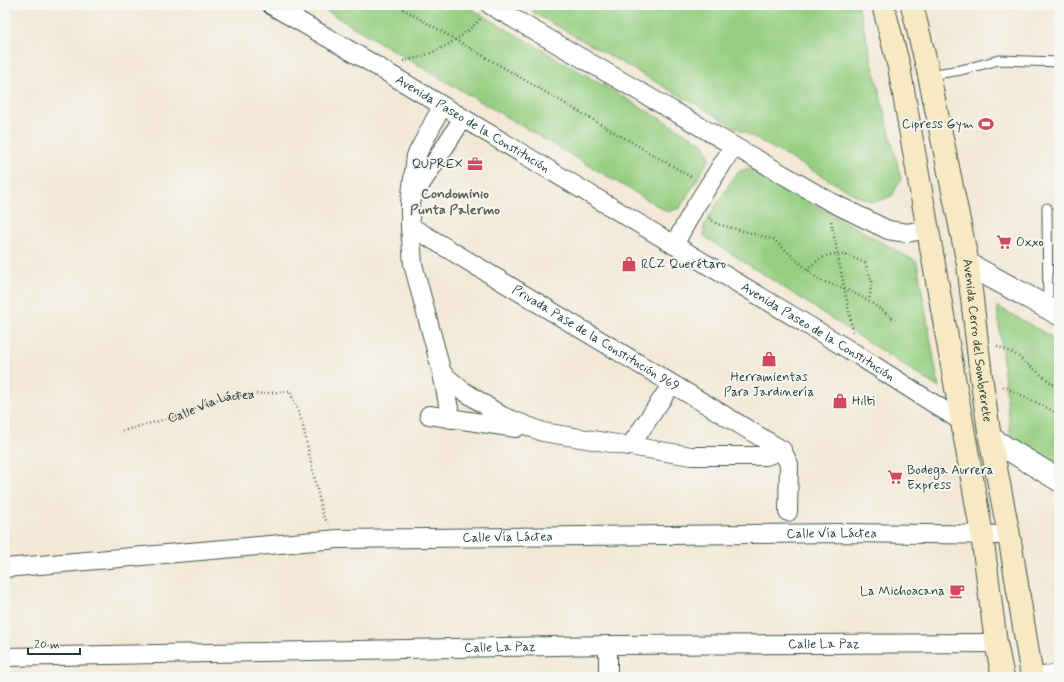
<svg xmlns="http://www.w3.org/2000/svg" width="1064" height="682" viewBox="0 0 1064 682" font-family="Mynerve,sans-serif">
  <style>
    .green { fill: #97cf82; stroke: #5b865b }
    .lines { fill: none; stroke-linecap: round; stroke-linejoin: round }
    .service-casing { stroke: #3f574c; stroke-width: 11 }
    .minor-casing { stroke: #3f574c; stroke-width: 20 }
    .tertiary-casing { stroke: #3f574c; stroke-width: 24 }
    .secondary-casing { stroke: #3f574c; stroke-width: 24 }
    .path { stroke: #3f574c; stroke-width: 2.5; stroke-dasharray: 1 3; stroke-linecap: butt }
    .service { stroke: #fff; stroke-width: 9 }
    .minor { stroke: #fff; stroke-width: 18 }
    .tertiary { stroke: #fff; stroke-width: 22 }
    .secondary { stroke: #f7e9c3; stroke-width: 22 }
    .labels { text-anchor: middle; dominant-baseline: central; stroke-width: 4; stroke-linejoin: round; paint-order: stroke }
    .street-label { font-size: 13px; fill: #1f3d34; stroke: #f6f6f2 }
    .poi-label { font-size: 13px; fill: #1f3d34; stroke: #f6f6f2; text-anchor: start }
    .neighbourhood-label { font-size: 14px; font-weight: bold; fill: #646359; stroke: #f6f6f2 }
  </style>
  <rect width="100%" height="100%" fill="#f6f6f2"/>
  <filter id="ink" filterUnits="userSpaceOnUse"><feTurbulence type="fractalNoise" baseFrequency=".025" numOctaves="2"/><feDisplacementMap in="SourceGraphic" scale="8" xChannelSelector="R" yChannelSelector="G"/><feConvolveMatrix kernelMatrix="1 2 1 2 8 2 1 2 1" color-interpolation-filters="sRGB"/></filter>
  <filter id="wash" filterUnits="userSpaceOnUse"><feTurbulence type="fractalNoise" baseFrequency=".012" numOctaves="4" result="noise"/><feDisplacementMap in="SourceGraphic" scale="16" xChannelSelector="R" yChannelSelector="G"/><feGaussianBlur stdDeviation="0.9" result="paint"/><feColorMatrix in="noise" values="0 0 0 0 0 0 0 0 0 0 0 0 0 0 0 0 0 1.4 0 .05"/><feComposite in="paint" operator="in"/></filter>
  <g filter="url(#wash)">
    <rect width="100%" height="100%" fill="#f3e8d5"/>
    <path class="green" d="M316 5H465L704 144 710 158 680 208 668 212Z
      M531 5H858L901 179 892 196 875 202 859 197 534 13Z
      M749 168 917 262 939 388 704 236V225L736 173Z
      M997 306 1059 341V468L1011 440Z"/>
  </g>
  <g filter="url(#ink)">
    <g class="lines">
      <g class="service-casing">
        <path id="service" d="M929 75 961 70 999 60 1059 62
          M1047 208 1048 306"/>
      </g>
      <g class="minor-casing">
        <g id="minor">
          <path id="s2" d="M271 5 363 58 856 354 961 421"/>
          <path d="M490 5 827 200 888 230 907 233 928 229"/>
          <path d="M442 106 416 156 410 202V226L413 264 442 373 451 419"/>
          <path d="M412 198 463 118"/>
          <path id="s3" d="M410 226 782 450 789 464 788 512"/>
          <path d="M674 245 695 207 733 147"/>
          <path d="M442 373 462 390 502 416 543 432 691 456H766L782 450"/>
          <path d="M429 415 516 428"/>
          <path d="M630 446 672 384"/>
          <path id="s4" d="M5 568 338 539 841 533 1009 535"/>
          <path d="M608 645V677"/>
          <path id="s5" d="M5 657 608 645 996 643"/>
          <path d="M1037 677 1059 673"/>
        </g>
      </g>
      <g class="tertiary-casing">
        <path id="tertiary" d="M968 264 1059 314
          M990 438 1059 480"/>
      </g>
      <g class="secondary-casing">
        <g id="secondary">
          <path d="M883 5 899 67 982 535 996 643 1003 677"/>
          <path id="s6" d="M912 5 929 75 968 264 981 376 990 438 1009 535 1032 677"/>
        </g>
      </g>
      <g class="path">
        <path d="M396 5 693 178"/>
        <path d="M403 61C430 57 463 39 481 18"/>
        <path d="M709 218 717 224 773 239 819 280 846 289 869 301 895 320"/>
        <path d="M831 221 853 332"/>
        <path d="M807 270C828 249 839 251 865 263L872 281 869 301"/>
        <path d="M997 346 1015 354 1059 389"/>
        <path d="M1003 386 1059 414"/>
        <path id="s1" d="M122 431 181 415 223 397 290 391 302 422 323 516 328 523"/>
      </g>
      <use href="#service" class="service"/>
      <use href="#minor" class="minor"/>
      <use href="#tertiary" class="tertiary"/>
      <use href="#secondary" class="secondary"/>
    </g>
  </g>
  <defs>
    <g id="stadium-bare" transform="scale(1.2)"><path d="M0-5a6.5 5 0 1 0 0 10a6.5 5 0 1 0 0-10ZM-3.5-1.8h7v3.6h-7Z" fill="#d1495b" stroke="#f6f6f2" stroke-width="2.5" paint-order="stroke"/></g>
    <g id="office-bare" transform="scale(1.2)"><path d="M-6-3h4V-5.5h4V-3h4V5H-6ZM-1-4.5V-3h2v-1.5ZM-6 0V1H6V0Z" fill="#d1495b" stroke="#f6f6f2" stroke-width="2.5" paint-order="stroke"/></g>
    <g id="supermarket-bare" transform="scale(1.2)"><path d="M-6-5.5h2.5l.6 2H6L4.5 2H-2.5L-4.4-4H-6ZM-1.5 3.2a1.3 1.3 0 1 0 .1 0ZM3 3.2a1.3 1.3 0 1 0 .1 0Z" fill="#d1495b" stroke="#f6f6f2" stroke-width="2.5" paint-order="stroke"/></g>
    <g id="shop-bare" transform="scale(1.2)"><path d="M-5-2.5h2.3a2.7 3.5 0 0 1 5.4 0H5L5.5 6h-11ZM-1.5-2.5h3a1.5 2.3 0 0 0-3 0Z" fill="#d1495b" stroke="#f6f6f2" stroke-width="2.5" paint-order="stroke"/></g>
    <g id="cafe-bare" transform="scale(1.2)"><path d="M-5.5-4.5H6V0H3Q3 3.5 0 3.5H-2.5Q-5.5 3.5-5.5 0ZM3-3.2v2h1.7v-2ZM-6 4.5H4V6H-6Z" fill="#d1495b" stroke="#f6f6f2" stroke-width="2.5" paint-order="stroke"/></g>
  </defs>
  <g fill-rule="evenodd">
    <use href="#stadium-bare" x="986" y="124"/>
    <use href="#office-bare" x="475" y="164"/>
    <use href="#supermarket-bare" x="1004" y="242"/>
    <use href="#shop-bare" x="629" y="264"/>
    <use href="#shop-bare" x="769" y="359"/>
    <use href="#shop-bare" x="840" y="401"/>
    <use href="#supermarket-bare" x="895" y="477"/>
    <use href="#cafe-bare" x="957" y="591"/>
  </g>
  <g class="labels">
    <g class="street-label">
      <text stroke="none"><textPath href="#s2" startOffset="234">Avenida Paseo de la Constitución</textPath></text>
      <text stroke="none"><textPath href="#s2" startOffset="637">Avenida Paseo de la Constitución</textPath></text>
      <text stroke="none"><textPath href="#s3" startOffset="217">Privada Pase de la Constitución 969</textPath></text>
      <text stroke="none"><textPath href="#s6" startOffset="342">Avenida Cerro del Sombrerete</textPath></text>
      <text stroke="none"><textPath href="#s1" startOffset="93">Calle Vía Láctea</textPath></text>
      <text stroke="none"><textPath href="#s4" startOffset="828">Calle Vía Láctea</textPath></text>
      <text stroke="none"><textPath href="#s4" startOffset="504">Calle Vía Láctea</textPath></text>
      <text stroke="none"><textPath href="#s5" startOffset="819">Calle La Paz</textPath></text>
      <text stroke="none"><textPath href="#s5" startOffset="495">Calle La Paz</textPath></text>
    </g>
    <g class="poi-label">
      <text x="974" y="124" text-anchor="end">Cipress Gym</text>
      <text x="463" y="164" text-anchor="end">QUPREX</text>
      <text x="1016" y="242">Oxxo</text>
      <text x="641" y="264">RCZ Querétaro</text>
      <text x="769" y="377" text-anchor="middle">Herramientas<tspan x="769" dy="15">Para Jardinería</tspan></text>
      <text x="852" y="401">Hilti</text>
      <text x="907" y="470">Bodega Aurrera<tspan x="907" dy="15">Express</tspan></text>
      <text x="945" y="591" text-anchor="end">La Michoacana</text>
    </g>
    <g class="neighbourhood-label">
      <text x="455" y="194">Condominio<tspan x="455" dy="16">Punta Palermo</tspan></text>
    </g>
  </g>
  <rect width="1064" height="682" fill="none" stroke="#f6f6f2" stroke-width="20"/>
  <path d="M28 648v6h52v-6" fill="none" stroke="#1f3d34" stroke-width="2"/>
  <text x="34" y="648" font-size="12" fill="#1f3d34" stroke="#f6f6f2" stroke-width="3" paint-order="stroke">20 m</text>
</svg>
